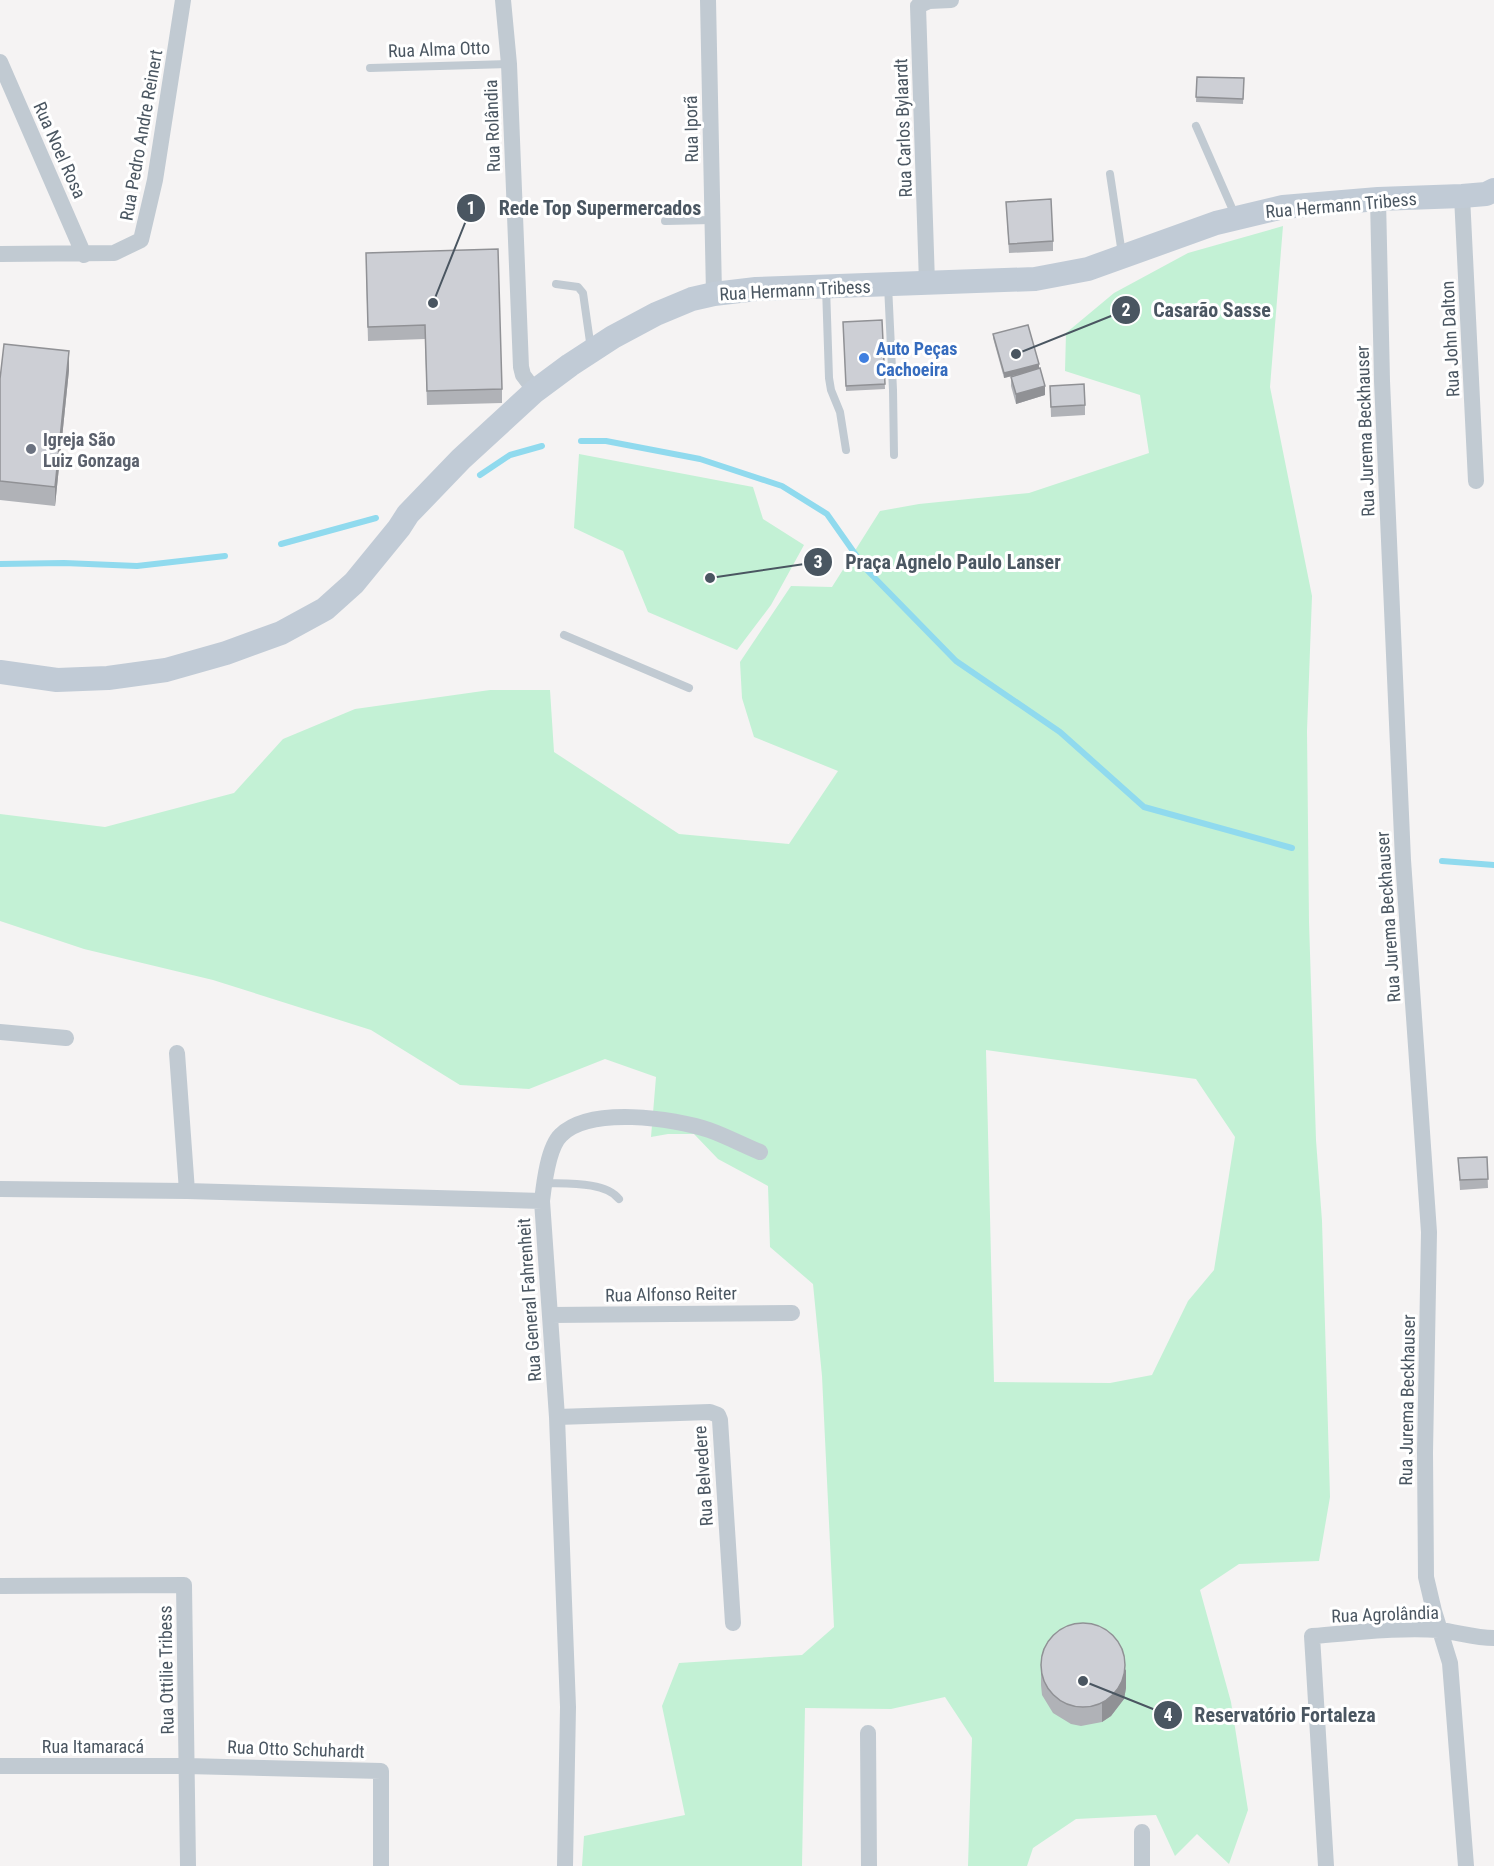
<svg xmlns="http://www.w3.org/2000/svg" width="1494" height="1866" viewBox="0 0 1494 1866" font-family="'Roboto Condensed',sans-serif">
  <style>
    .green { fill: #c3f1d5; fill-rule: evenodd }
    .lines { fill: none; stroke-linecap: round; stroke-linejoin: round }
    .stream { stroke: #90daee; stroke-width: 6 }
    .service { stroke: #c1cad2; stroke-width: 8 }
    .minor { stroke: #c1cad2; stroke-width: 16 }
    .secondary { stroke: #c1cbd6; stroke-width: 24 }
    .wall { fill: #b0b2b7 }
    .shaded-wall { fill: #909195 }
    .building { fill: #cdcfd5; stroke: #909195; stroke-width: 1.5 }
    .shop-dot { fill: #3f7fe0; stroke: #fff; stroke-width: 2 }
    .worship-dot { fill: #6b7280; stroke: #fff; stroke-width: 2 }
    .labels { text-anchor: middle; dominant-baseline: central; stroke-width: 6; stroke-linejoin: round; paint-order: stroke }
    .street-label { font-size: 18px; fill: #4a5661; stroke: #fff }
    .shop-label { font-size: 18px; font-weight: bold; fill: #366cbe; stroke: #fff; text-anchor: start }
    .worship-label { font-size: 18px; font-weight: bold; fill: #5b616d; stroke: #fff; text-anchor: start }
    .leader { fill: none; stroke: #4a5661; stroke-width: 2 }
    .callout-dot { fill: #4a5661; stroke: #fff; stroke-width: 2 }
    .mark-label { font-size: 18px; text-anchor: middle; font-weight: bold; fill: #fff }
    .callout-label { font-size: 20px; text-anchor: middle; font-weight: bold; fill: #4a5661; stroke: #fff; stroke-width: 6; stroke-linejoin: round; paint-order: stroke }
  </style>
  <rect width="100%" height="100%" fill="#f5f3f3"/>
  <path class="green" d="M1283 226 1270 387 1312 596 1307 731 1309 922 1316 1140 1322 1221 1330 1497 1319 1561 1239 1564 1200 1590 1231 1702 1248 1810 1229 1864 1197 1834 1175 1856 1156 1815 1076 1819 1033 1848 1027 1866H968L972 1738 945 1697 891 1709 805 1708 802 1866H582L584 1836 685 1815 662 1706 679 1663 802 1655 834 1627 822 1376 813 1284 770 1247 768 1186 718 1159 694 1134H668L651 1137 656 1077 605 1059 529 1089 460 1085 371 1030 213 980 84 949 0 921V814L105 827 234 793 283 739 355 709 490 690H550L554 752 679 834 789 844 838 771 754 737 742 698 740 662 791 586 832 587 880 511 919 504 1029 493 1149 453 1140 395 1065 371 1066 333 1114 293 1188 253ZM986 1050 1196 1079 1235 1137 1214 1270 1188 1301 1152 1375 1110 1383 994 1382Z
    M579 454 753 487 763 519 804 545 771 605 737 650 648 612 623 551 574 528Z"/>
  <g class="lines">
    <path class="stream" d="M581 441H606L700 459 782 486 827 514 865 568 956 661 1060 732 1144 807 1292 848
      M480 475 510 455 542 446
      M281 544 376 518
      M0 564 64 563 137 566 225 556
      M1442 861 1494 865"/>
    <path class="service" d="M370 68 509 64
      M1196 126 1235 215
      M1110 174 1122 254
      M665 221 712 220
      M556 284 578 287 583 293 591 349
      M888 285 893 390 894 455
      M826 287 829 378 831 390 840 412 846 450
      M564 635 689 688
      M544 1183C565 1184 605 1181 619 1199"/>
    <path class="minor" d="M503 0 509 64 521 367 523 375 535 391
      M708 0 714 294
      M0 62 84 255
      M1462 196 1476 481
      M1378 199 1382 381 1403 860 1429 1232 1425 1453 1426 1577 1434 1611 1450 1663 1466 1866
      M0 254 114 253 141 240 155 180 183 0
      M927 283 918 6 929 1 951 0
      M0 1032 66 1038
      M177 1053 187 1191
      M0 1189 187 1191 542 1201
      M550 1315 792 1313
      M557 1417 710 1412 718 1415 720 1420 733 1623
      M0 1586 184 1585 188 1866
      M868 1733 869 1866
      M0 1766H187L381 1771V1866
      M565 1866 568 1707 557 1417 542 1201C544 1184 548 1147 561 1135 590 1106 673 1118 709 1130 726 1136 743 1145 760 1152
      M1142 1866V1832
      M1326 1866 1312 1636C1354 1633 1397 1627 1439 1630 1457 1632 1475 1638 1494 1638"/>
    <path class="secondary" d="M0 672 57 680 108 678 166 670 226 653 281 633 325 609 354 583 399 528 408 514 461 459 535 391 570 365 613 337 656 314 692 299 714 294 756 289 1035 279 1088 269 1216 223 1283 207 1378 199 1462 196 1486 194 1494 190"/>
  </g>
  <path class="wall" d="M1197 77 1244 78 1243 104 1196 102Z
    M1006 202 1053 241V251L1009 253Z
    M366 267 502 389V403L427 405 425 339 368 341Z
    M882 320 885 389 846 391 843 322Z
    M993 334 1039 369 1045 395 1016 404 1011 386V377L1036 370 1004 378 993 338Z
    M69 370 55 506 0 500V379Z
    M1050 386 1085 405V415L1051 417Z
    M1487 1157 1488 1188 1460 1190 1458 1158Z
    M1041 1666 1126 1688 1124 1699 1111 1716 1102 1722 1081 1726 1071 1724 1053 1713 1042 1695 1041 1685Z"/>
  <path class="shaded-wall" d="M69 351V370L55 506V487Z
    M1039 364V369L1004 378V373Z
    M1045 386V395L1016 404V394Z
    M1126 1669V1688L1124 1699 1111 1716 1102 1722V1703Z"/>
  <path class="building" d="M1197 77 1244 78 1243 99 1196 97Z
    M1051 199 1053 241 1009 244 1006 202Z
    M498 249 502 389 427 391 425 325 368 327 366 253Z
    M882 320 885 384 846 386 843 322Z
    M1028 325 1039 364 1004 373 993 334Z
    M4 344 69 351 55 487 0 481V379Z
    M1040 368 1045 386 1016 394 1011 377Z
    M1084 384 1085 405 1051 407 1050 386Z
    M1487 1157 1488 1179 1460 1180 1458 1158Z
    M1041 1665a42 42 0 1 1 84 0a42 42 0 1 1-84 0Z"/>
  <circle class="shop-dot" cx="864" cy="358" r="6"/>
  <circle class="worship-dot" cx="31" cy="449" r="6"/>
  <g class="labels">
    <g class="street-label">
      <text transform="translate(439 49) rotate(-2)">Rua Alma Otto</text>
      <text transform="translate(492 126) rotate(-92)">Rua Rolândia</text>
      <text transform="translate(903 128) rotate(-92)">Rua Carlos Bylaardt</text>
      <text transform="translate(691 129) rotate(-91)">Rua Iporã</text>
      <text transform="translate(141 135) rotate(-80)">Rua Pedro Andre Reinert</text>
      <text transform="translate(60 150) rotate(66)">Rua Noel Rosa</text>
      <text transform="translate(1341 205) rotate(-5)">Rua Hermann Tribess</text>
      <text transform="translate(795 290) rotate(-3)">Rua Hermann Tribess</text>
      <text transform="translate(1450 339) rotate(-93)">Rua John Dalton</text>
      <text transform="translate(1365 431) rotate(-92)">Rua Jurema Beckhauser</text>
      <text transform="translate(1388 917) rotate(-94)">Rua Jurema Beckhauser</text>
      <text transform="translate(671 1294) rotate(-1)">Rua Alfonso Reiter</text>
      <text transform="translate(529 1300) rotate(-94)">Rua General Fahrenheit</text>
      <text transform="translate(1407 1400) rotate(-89)">Rua Jurema Beckhauser</text>
      <text transform="translate(703 1476) rotate(-94)">Rua Belvedere</text>
      <text transform="translate(1385 1614) rotate(-2)">Rua Agrolândia</text>
      <text transform="translate(166 1670) rotate(-91)">Rua Ottilie Tribess</text>
      <text x="93" y="1746">Rua Itamaracá</text>
      <text transform="translate(296 1749) rotate(2)">Rua Otto Schuhardt</text>
    </g>
    <g class="shop-label">
      <text x="876" y="348">Auto Peças<tspan x="876" dy="21">Cachoeira</tspan></text>
    </g>
    <g class="worship-label">
      <text x="43" y="439">Igreja São<tspan x="43" dy="21">Luiz Gonzaga</tspan></text>
    </g>
  </g>
  <path class="leader" d="M433 303L471 208M1016 354L1126 310M710 578L818 562M1083 1681L1168 1715"/>
  <g class="callout-dot">
    <circle cx="433" cy="303" r="6"/>
    <circle cx="1016" cy="354" r="6"/>
    <circle cx="710" cy="578" r="6"/>
    <circle cx="1083" cy="1681" r="6"/>
    <circle cx="471" cy="208" r="15"/>
    <circle cx="1126" cy="310" r="15"/>
    <circle cx="818" cy="562" r="15"/>
    <circle cx="1168" cy="1715" r="15"/>
  </g>
  <g class="mark-label">
    <text x="471" y="214">1</text>
    <text x="1126" y="316">2</text>
    <text x="818" y="568">3</text>
    <text x="1168" y="1721">4</text>
  </g>
  <g class="callout-label">
    <text x="600" y="215">Rede Top Supermercados</text>
    <text x="1212" y="317">Casarão Sasse</text>
    <text x="953" y="569">Praça Agnelo Paulo Lanser</text>
    <text x="1285" y="1722">Reservatório Fortaleza</text>
  </g>
</svg>
